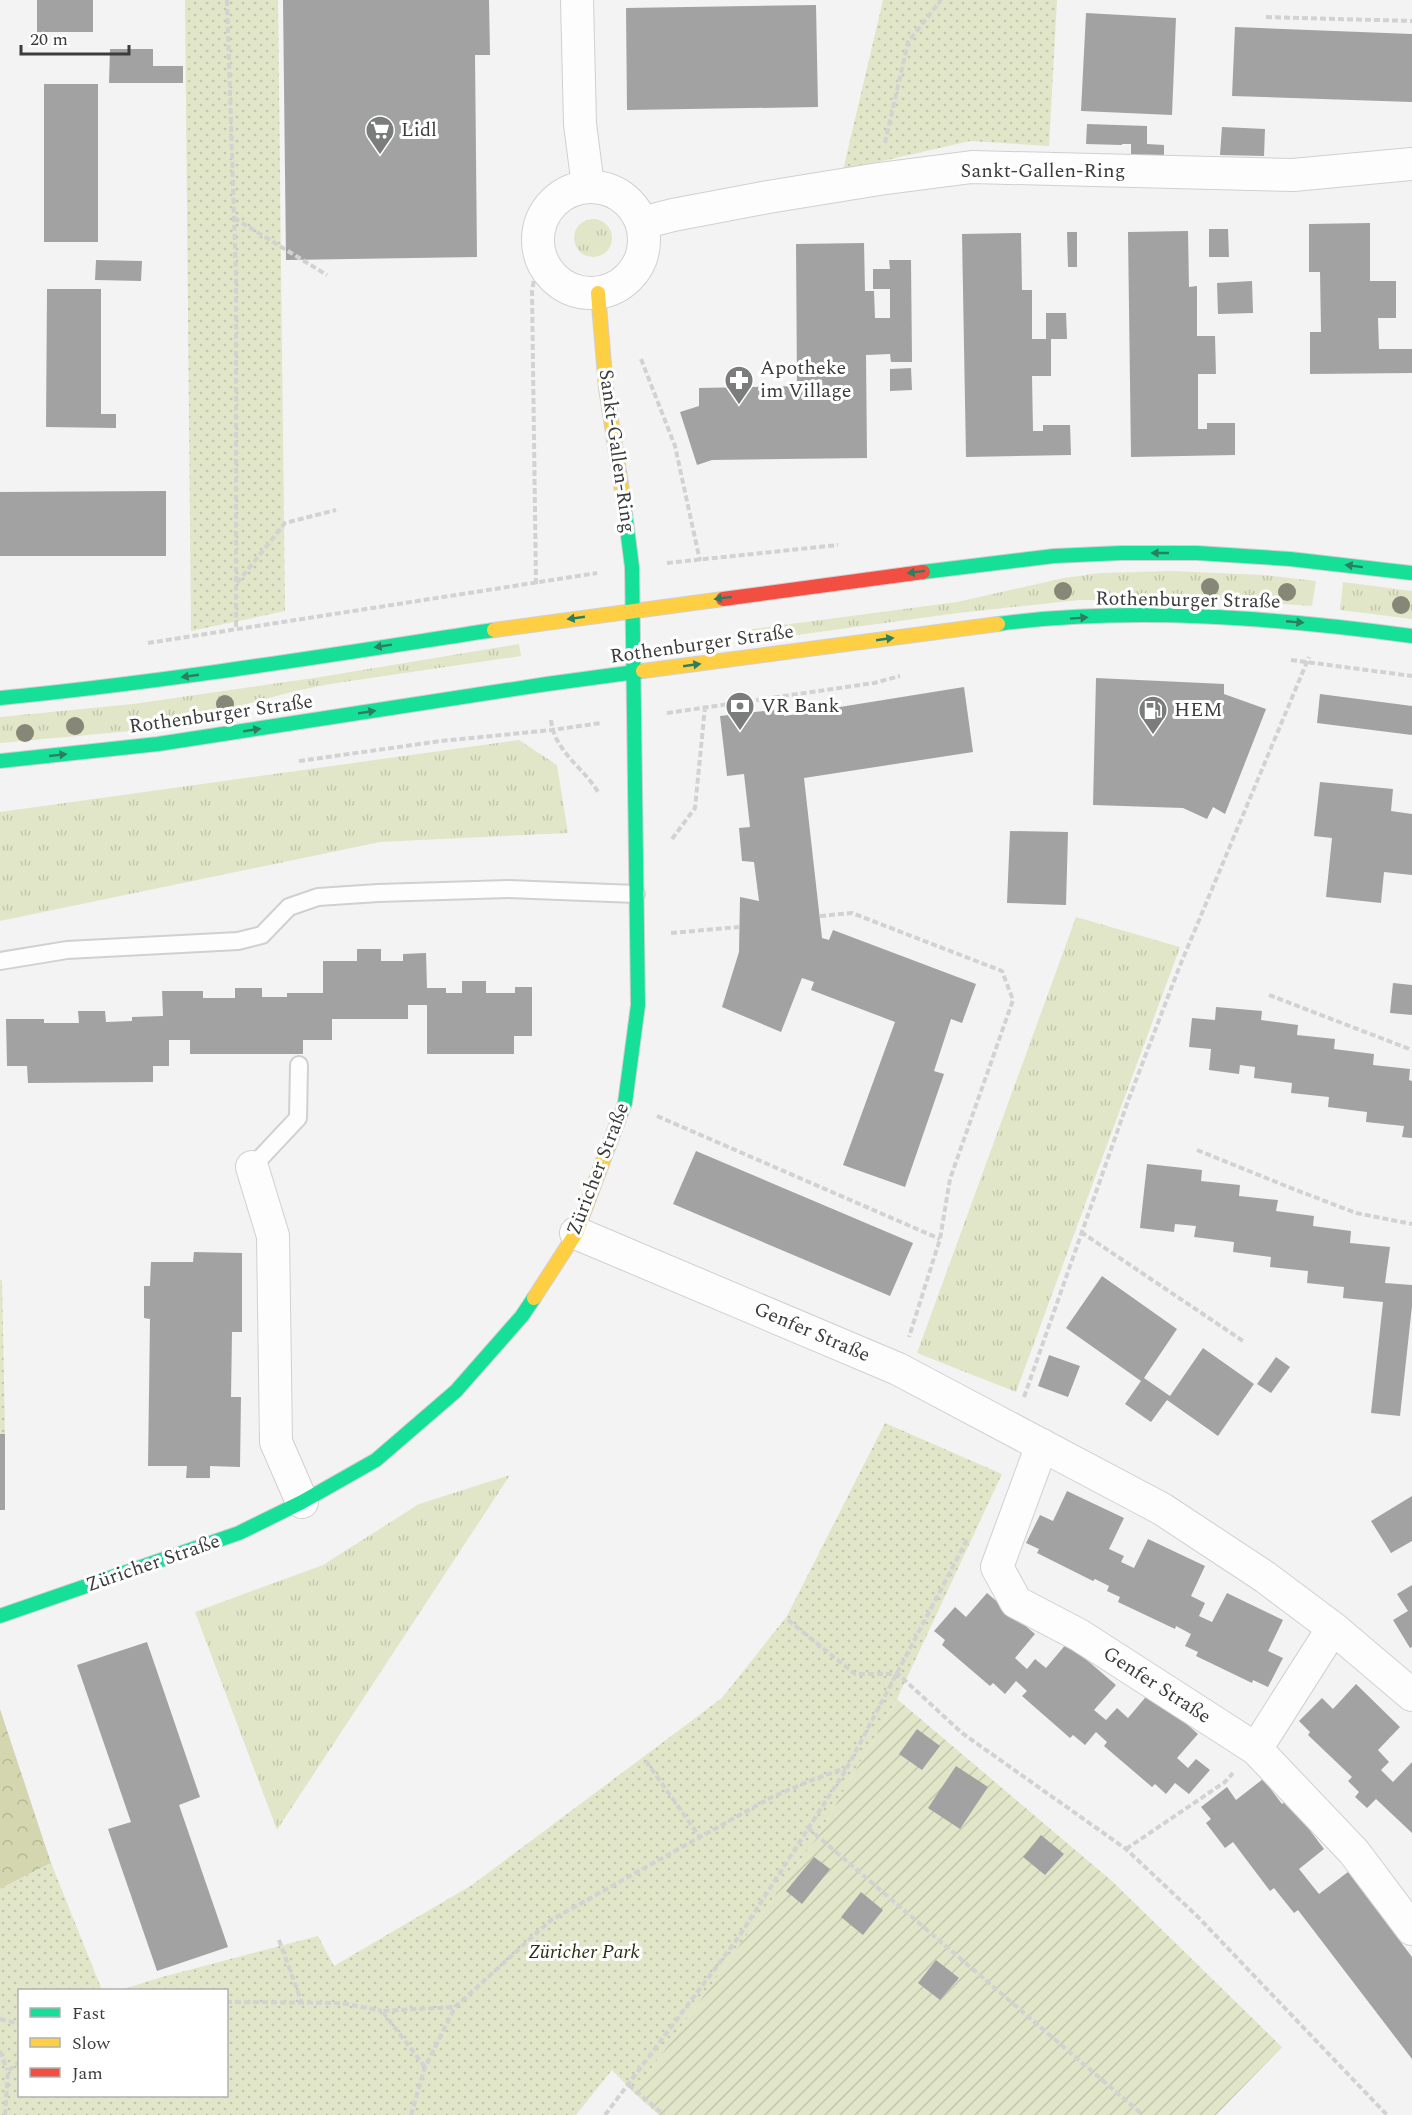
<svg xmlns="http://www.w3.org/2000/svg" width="1412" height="2115" viewBox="0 0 1412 2115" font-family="Spectral,serif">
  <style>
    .grass { fill: url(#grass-tufts) }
    .forest { fill: url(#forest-crowns) }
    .park { fill: url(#park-dots) }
    .garden { fill: url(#garden-furrows) }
    .building { fill: #a2a2a2 }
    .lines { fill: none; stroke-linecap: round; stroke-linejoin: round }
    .lane-casing { stroke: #d0d0d1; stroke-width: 20 }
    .street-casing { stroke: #d0d0d1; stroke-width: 34 }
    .fast-casing { stroke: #d0d0d1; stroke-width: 16 }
    .slow-casing { stroke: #d0d0d1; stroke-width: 16 }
    .jam-casing { stroke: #d0d0d1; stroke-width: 16 }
    .path { stroke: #d1d2d2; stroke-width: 4; stroke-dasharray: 6 3; stroke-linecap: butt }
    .lane { stroke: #fdfdfd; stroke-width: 16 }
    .street { stroke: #fdfdfd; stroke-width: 32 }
    .fast { stroke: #16e098; stroke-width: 14 }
    .slow { stroke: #ffcf43; stroke-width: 14 }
    .jam { stroke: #f24e42; stroke-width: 14 }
    .tree { fill: #868776 }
    .oneway { fill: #2c7e61 }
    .labels { text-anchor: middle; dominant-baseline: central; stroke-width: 6; stroke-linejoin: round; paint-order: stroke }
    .poi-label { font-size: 20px; fill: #3b3c3c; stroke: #fff; text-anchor: start }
    .street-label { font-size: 20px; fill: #3b3c3c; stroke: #fff }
    .park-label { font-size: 20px; font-style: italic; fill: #2c2f0f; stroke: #fff }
  </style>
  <defs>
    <pattern id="grass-tufts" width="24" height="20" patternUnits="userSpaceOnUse" patternTransform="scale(1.5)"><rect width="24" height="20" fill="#e2e6c8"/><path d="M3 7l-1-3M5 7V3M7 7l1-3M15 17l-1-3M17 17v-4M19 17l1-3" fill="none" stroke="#c3c6ad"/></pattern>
    <pattern id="forest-crowns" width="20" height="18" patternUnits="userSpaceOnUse" patternTransform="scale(1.5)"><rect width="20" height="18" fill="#d3d6af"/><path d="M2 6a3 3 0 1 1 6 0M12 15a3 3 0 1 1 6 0" fill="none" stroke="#b6b997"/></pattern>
    <pattern id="park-dots" width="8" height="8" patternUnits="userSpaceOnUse" patternTransform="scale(1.5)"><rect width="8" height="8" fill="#e2e6c8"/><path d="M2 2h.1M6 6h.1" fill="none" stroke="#c3c6ad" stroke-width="1.8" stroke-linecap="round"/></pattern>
    <pattern id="garden-furrows" width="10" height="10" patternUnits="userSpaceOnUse" patternTransform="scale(1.5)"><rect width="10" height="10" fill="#e2e6c8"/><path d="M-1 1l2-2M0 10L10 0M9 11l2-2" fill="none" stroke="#c3c6ad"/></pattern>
  </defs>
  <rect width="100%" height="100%" fill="#f3f3f3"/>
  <path class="grass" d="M574 238a19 19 0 1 1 38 0a19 19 0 1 1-38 0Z
    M1172 571 1263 575 1316 581 1312 606 1229 600H1079L958 613 738 643 737 631 957 602 1064 578 1100 573Z
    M1343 582 1412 591V619L1340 610Z
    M519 644 521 656 330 684 295 691 153 729 0 743V717L133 704 314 678Z
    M519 740 557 765 568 833 380 842 0 921V812Z
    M1076 917 1180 947 1016 1392 917 1353Z
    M510 1475 277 1830 195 1612 323 1565 419 1504Z"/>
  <path class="forest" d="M0 1709 51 1863 0 1889Z"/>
  <path class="park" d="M185 0H278L285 611 191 631Z
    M883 0H1057L1049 146 970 141 843 170Z
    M0 1280H2L5 1434H0Z
    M885 1423 1002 1474 897 1699 817 1837 634 2093 612 2070 576 2115H0V1889L51 1863 102 1990H20V2096H226V1990H120L162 1977 318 1936 334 1966 472 1885 722 1698 787 1616Z"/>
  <path class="garden" d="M897 1699 1112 1881 1282 2047 1216 2115H659L634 2093 817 1837Z"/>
  <path class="building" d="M37 0H93V32H37Z
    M283 0H489L490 55H475L477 257 286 260Z
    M816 5 818 107 627 110 626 8Z
    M1086 13 1176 18 1172 115 1081 111Z
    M1235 27 1412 34V102L1232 96Z
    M110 49H153V66H183V83H109Z
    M44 84H98V242H44Z
    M1087 124 1147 126V144L1164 145V156H1131V144H1122V145L1086 144Z
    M1222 127 1265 129 1264 156 1220 155Z
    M1370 223V281H1396V318H1378L1379 349H1412V373L1310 374V332H1321L1320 272H1309V224Z
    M1209 229H1228L1229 257H1209Z
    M1188 231 1189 287 1197 286V336H1215L1216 374H1198V429H1207V423H1235V455L1131 457 1128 232Z
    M1067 232H1077V267H1068Z
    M1021 233 1022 290H1032V339H1046V313H1066L1067 339H1051V376H1032L1033 431H1043V425H1070L1071 455 966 457 962 234Z
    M864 243 865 291H874L875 318H890V289H873V269H890L889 260H911L912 362H891L890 354 866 355 867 458 712 460 697 465 680 412 699 406V388L797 386 796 244Z
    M96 260 142 261 141 281 95 280Z
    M1252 281 1253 313 1218 314 1217 283Z
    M47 289H101V414H116V428L46 427Z
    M911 368 912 390 890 391V369Z
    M166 491V556H0V492Z
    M1096 678 1224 684V694L1266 709 1225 814 1213 807 1207 819 1183 808 1093 805Z
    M964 687 973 752 804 778 822 938 829 940 833 930 976 984 962 1023 951 1019 934 1071 944 1074 905 1187 843 1165 895 1022 811 990 814 982 802 978 781 1032 722 1007 739 952 740 897 759 901 754 862 742 861 739 828 750 827 744 774 727 776 720 716 783 709 784 716Z
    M1320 694 1412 706V735L1317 723Z
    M1320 782 1393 789 1391 811 1412 814V875L1384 872 1381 903 1326 897 1332 838 1314 836Z
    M1010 831 1068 832 1066 905 1007 903Z
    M357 949H381V961H403V954L426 953 427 988H446V993H462V981H486V993H515V987H532V1036H514V1054H427V1005H408V1019H332V1040H303V1054H190V1040H169V1066H153V1082L28 1083 27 1066H7L6 1019H44V1023H79L78 1011H105L106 1022 132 1021V1017L163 1016 162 991H203V998H235V988H262V997H287V993H323V961H357Z
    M1393 983 1412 985V1015L1390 1013Z
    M1216 1007 1262 1011 1261 1020 1298 1025 1297 1035 1335 1039 1334 1049 1374 1054 1373 1065 1410 1069 1409 1080 1412 1081V1138L1402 1137 1404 1126 1366 1122 1367 1112 1328 1107 1329 1097 1291 1093 1292 1083 1254 1078 1255 1067 1240 1065 1239 1074 1209 1070 1211 1049 1189 1047 1192 1018 1215 1020Z
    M696 1151 913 1243 890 1296 673 1204Z
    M1147 1164 1202 1170 1201 1181 1240 1185 1239 1196 1278 1200 1276 1211 1314 1216 1313 1226 1351 1231 1350 1243 1390 1247 1385 1283 1412 1285V1306L1400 1416 1371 1413 1383 1302 1343 1298 1344 1287 1307 1283 1308 1271 1270 1267 1271 1257 1233 1252 1234 1242 1194 1237 1196 1226 1175 1224 1174 1232 1140 1228Z
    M194 1252 242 1253V1332H232L231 1397H241L240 1467 210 1466V1478H186L187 1466H148L150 1319 144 1318V1286H150L151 1262H193Z
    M1102 1276 1177 1329 1144 1378 1170 1396 1203 1348 1254 1384 1218 1436 1167 1400 1151 1422 1125 1404 1141 1381 1066 1328Z
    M1049 1355 1080 1366 1068 1397 1038 1386Z
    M1276 1357 1290 1367 1271 1393 1257 1384Z
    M0 1434H5V1510H0Z
    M1067 1491 1124 1518 1109 1549 1124 1556 1121 1562 1134 1568 1148 1539 1205 1566 1191 1596 1205 1603 1199 1616 1212 1622 1227 1593 1283 1620 1268 1651 1283 1658 1268 1687 1253 1680 1252 1683 1196 1656 1198 1652 1185 1646 1191 1634 1176 1626 1175 1629 1118 1602 1120 1597 1107 1591 1109 1586 1095 1579 1093 1581 1037 1553 1039 1549 1026 1543 1040 1515 1053 1521Z
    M1412 1496V1541L1391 1553 1371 1521Z
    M1412 1585V1647L1410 1648 1393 1620 1408 1611 1397 1594Z
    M987 1593 1035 1634 1015 1658 1027 1669 1035 1659 1046 1668 1067 1643 1116 1685 1094 1710 1106 1720 1117 1708 1128 1718 1150 1692 1198 1734 1177 1758 1188 1768 1196 1759 1210 1770 1189 1794 1175 1783 1166 1794 1155 1784 1152 1787 1104 1746 1107 1742 1096 1732 1085 1745 1073 1735 1070 1738 1022 1696 1027 1691 1016 1681 1005 1694 993 1683 990 1686 942 1645 945 1640 934 1631 955 1607 966 1617Z
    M147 1642 200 1797 179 1805 228 1947 157 1971 108 1829 131 1822 77 1665Z
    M1356 1684 1400 1727 1378 1750 1389 1762 1381 1770 1393 1782 1412 1762V1833L1376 1799 1367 1808 1355 1797 1359 1792 1348 1781 1352 1777 1308 1735 1310 1732 1299 1721 1322 1698 1333 1709Z
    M917 1729 940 1746 922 1770 899 1754Z
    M956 1766 988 1787 960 1829 928 1808Z
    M1263 1779 1282 1804 1287 1800 1324 1849 1299 1869 1319 1894 1348 1872 1412 1957V2059L1298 1910 1294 1913 1274 1888 1270 1891 1233 1842 1225 1848 1206 1823 1211 1819 1201 1807 1227 1787 1236 1800Z
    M1041 1835 1064 1854 1045 1875 1023 1857Z
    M814 1857 830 1869 802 1904 786 1891Z
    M861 1892 883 1910 863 1935 841 1917Z
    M936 1960 959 1978 940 2000 918 1983Z"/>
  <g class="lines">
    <g class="lane-casing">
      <path id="lane" d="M0 961 67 950 238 941 262 935 289 907 318 897 378 893 508 889 636 894
        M252 1167 298 1118 299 1065"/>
    </g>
    <g class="street-casing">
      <path id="street" d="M577 0 580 124 588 186
        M538 240a53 53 0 1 1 106 0a53 53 0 1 1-106 0Z
        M642 223 673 215 768 197 879 179 972 167 1293 175 1412 164
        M252 1167 273 1236 276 1442 302 1502
        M576 1233 898 1369 1162 1509 1265 1577 1333 1628 1412 1695
        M1042 1445 997 1567 1016 1602 1079 1635 1256 1749 1354 1852 1412 1929
        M1256 1749 1333 1628"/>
    </g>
    <g class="fast-casing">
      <path id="fast" d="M923 572 1054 556 1121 553H1197L1290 559 1412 573
        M998 624C1133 606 1278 618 1412 636
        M0 698C166 682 330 655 494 630
        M0 761 158 744 547 684 643 671
        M615 1129 625 1103 638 1005 632 567 623 497
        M0 1616 239 1533 302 1502 376 1460 456 1391 522 1316 534 1298"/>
    </g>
    <g class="slow-casing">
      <path id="slow" d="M598 293 606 388 623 497
        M494 630 723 599
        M643 671 998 624
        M534 1298 576 1233 615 1129"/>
    </g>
    <g class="jam-casing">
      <path id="jam" d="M723 599 923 572"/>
    </g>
    <path class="path" d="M227 0 236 278V630
      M1266 17 1412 21
      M885 143 908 42 941 0
      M234 218 327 275
      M641 359 675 446 700 561
      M667 563 838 545
      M237 583 285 523 336 510
      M536 584 532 291 539 252
      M148 643 597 573
      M1291 660 1412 676
      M667 713 874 683 900 676
      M551 720C554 751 583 767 598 792
      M299 761 441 741 552 730 601 723
      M672 839 695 808 705 707
      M820 916 852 913 1002 971 1013 1000 950 1179 940 1239 909 1337
      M671 933 739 927
      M1269 995 1412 1050
      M657 1116 940 1239
      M1197 1150 1291 1188 1356 1213 1412 1224
      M1081 1232 1243 1341
      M1024 1397 1128 1101 1179 968 1309 657
      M788 1620 855 1674H898L962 1733 1126 1849 1197 1916 1387 2115
      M646 1761 699 1836
      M808 1828 1143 2115
      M1126 1849 1225 1782 1233 1773
      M279 1940 302 2003
      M226 2002 342 2003 382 2011
      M0 2019 20 2024
      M0 2051 7 2070
      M425 2067 382 2011 455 2007
      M629 2085 664 2115
      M5 2115 8 2071 20 2061
      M411 2115 425 2067 455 2007 551 1920 772 1797 817 1778 846 1768
      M605 2115 738 1938 847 1768 968 1538"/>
    <use href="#lane" class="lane"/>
    <use href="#street" class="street"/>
    <use href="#fast" class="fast"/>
    <use href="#slow" class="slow"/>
    <use href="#jam" class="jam"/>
  </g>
  <g class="tree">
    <circle cx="1210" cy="587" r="9"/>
    <circle cx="1063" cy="591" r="9"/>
    <circle cx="1287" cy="592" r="9"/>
    <circle cx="1401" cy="605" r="9"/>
    <circle cx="225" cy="704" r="9"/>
    <circle cx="75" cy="726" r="9"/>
    <circle cx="25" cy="733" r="9"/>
  </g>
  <defs><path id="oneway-solid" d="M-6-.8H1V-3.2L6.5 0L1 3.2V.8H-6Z" transform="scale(1.5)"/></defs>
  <g class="oneway">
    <use href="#oneway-solid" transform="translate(1160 553) rotate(180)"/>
    <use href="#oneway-solid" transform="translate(1354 566) rotate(-173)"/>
    <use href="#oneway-solid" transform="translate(916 572) rotate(173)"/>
    <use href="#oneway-solid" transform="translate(723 598) rotate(173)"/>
    <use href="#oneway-solid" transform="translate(576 618) rotate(172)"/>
    <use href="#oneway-solid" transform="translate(1079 618) rotate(-4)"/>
    <use href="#oneway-solid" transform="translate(1295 622) rotate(5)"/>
    <use href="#oneway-solid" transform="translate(885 639) rotate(-8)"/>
    <use href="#oneway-solid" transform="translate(383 646) rotate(171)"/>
    <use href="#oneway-solid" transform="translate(692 665) rotate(-8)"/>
    <use href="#oneway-solid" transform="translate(190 676) rotate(172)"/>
    <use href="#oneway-solid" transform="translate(367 712) rotate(-9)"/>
    <use href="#oneway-solid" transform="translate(252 730) rotate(-9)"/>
    <use href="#oneway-solid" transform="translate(58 755) rotate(-6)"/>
  </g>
  <defs>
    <g id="supermarket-pin" transform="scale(1.5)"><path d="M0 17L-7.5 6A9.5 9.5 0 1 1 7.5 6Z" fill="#7b7c7c" stroke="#fff"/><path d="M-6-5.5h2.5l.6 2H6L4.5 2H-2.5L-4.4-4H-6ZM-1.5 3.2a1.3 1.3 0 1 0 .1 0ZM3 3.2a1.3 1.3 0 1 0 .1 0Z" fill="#fff"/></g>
    <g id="pharmacy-pin" transform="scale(1.5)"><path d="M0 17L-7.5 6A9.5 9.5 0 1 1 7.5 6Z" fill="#7b7c7c" stroke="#fff"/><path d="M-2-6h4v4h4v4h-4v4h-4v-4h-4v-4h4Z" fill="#fff"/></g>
    <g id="bank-pin" transform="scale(1.5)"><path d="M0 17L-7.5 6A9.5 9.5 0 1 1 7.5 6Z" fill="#7b7c7c" stroke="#fff"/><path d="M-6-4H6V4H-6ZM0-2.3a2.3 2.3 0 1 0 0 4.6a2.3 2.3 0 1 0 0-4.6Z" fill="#fff"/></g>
    <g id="fuel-pin" transform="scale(1.5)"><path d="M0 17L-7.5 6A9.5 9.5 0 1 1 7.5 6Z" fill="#7b7c7c" stroke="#fff"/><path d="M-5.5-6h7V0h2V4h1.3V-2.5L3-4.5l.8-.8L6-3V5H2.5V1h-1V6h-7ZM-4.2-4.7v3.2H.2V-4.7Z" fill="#fff"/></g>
  </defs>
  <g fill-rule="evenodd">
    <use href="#supermarket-pin" x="380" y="130"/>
    <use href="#pharmacy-pin" x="739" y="380"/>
    <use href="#bank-pin" x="740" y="706"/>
    <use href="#fuel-pin" x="1153" y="710"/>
  </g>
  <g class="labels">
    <g class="poi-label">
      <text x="401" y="130">Lidl</text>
      <text x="760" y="368">Apotheke<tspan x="760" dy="23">im Village</tspan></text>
      <text x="761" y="706">VR Bank</text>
      <text x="1174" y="710">HEM</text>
    </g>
    <g class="street-label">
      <text x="1043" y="171">Sankt-Gallen-Ring</text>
      <text transform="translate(617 451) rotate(82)">Sankt-Gallen-Ring</text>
      <text transform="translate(1188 600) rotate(1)">Rothenburger Straße</text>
      <text transform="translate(702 644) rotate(-8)">Rothenburger Straße</text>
      <text transform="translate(221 714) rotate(-8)">Rothenburger Straße</text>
      <text transform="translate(598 1169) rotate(-69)">Züricher Straße</text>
      <text transform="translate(812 1332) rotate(23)">Genfer Straße</text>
      <text transform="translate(153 1563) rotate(-19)">Züricher Straße</text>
      <text transform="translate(1157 1685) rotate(33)">Genfer Straße</text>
    </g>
    <g class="park-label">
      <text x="584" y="1952">Züricher Park</text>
    </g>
  </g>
  <rect x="18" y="1989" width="210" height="108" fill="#ffffff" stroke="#b1b1b1" stroke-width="1.5"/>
  <rect x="30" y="2008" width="30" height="9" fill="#16e098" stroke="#b1b1b1" stroke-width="1.5"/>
  <text x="72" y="2019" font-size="18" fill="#3b3c3c">Fast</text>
  <rect x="30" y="2038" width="30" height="9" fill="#ffcf43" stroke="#b1b1b1" stroke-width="1.5"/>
  <text x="72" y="2049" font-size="18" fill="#3b3c3c">Slow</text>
  <rect x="30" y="2068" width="30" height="9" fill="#f24e42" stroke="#b1b1b1" stroke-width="1.5"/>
  <text x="72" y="2079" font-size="18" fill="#3b3c3c">Jam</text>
  <path d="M21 45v9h108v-9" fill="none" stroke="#3b3c3c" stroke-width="3"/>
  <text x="30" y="45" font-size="18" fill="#3b3c3c" stroke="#ffffff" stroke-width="4.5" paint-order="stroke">20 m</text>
</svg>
